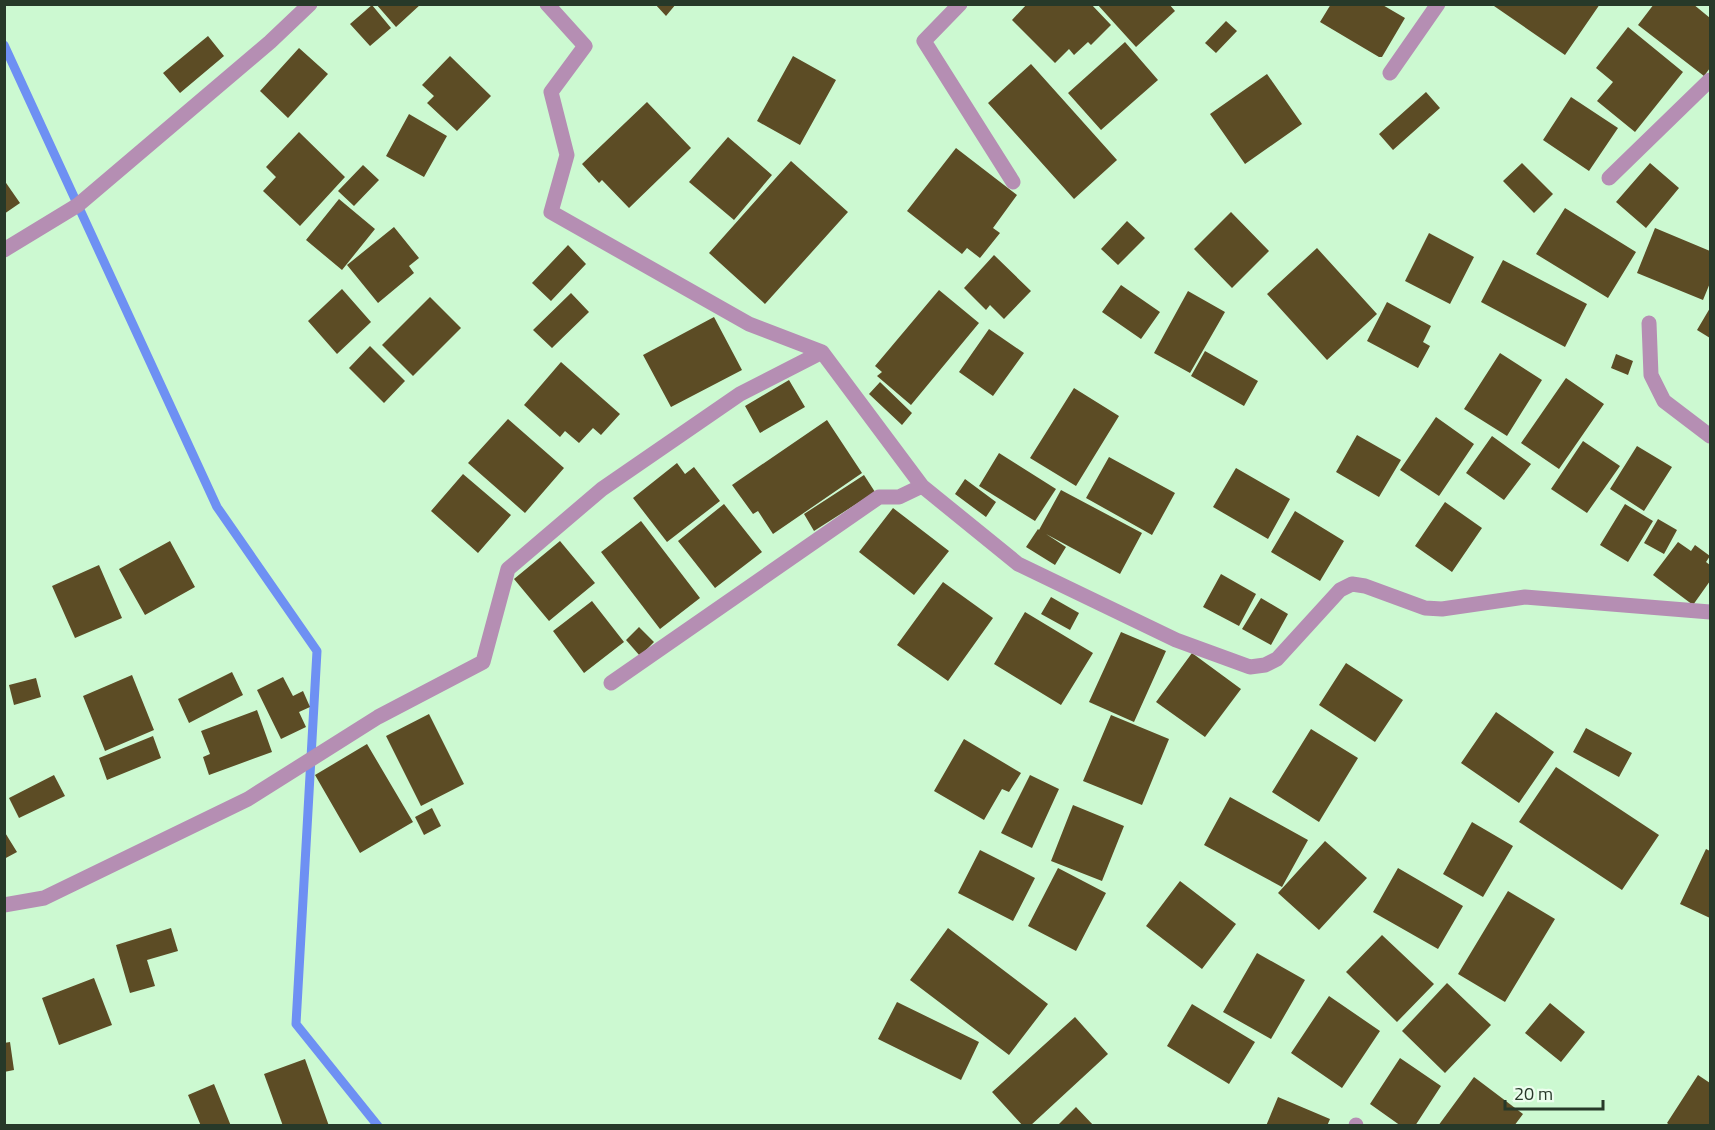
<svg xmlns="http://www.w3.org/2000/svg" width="1715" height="1130" viewBox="0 0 1715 1130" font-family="'Titillium Web',sans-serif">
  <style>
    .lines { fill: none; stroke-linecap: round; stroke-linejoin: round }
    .stream { stroke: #6e90f3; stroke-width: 9 }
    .building { fill: #5c4c25 }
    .minor { stroke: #b58eb3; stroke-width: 15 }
  </style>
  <rect width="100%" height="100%" fill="#ccf9d1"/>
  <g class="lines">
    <path class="stream" d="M4 45 217 507 317 651 296 1024 378 1126"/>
  </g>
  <path class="building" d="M376 4H421L396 27Z
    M655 4H676L666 16Z
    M1027 4H1091L1111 25 1091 45 1088 42 1074 55 1069 49 1055 63 1012 20Z
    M1097 4H1169L1175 11 1136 47Z
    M1331 4H1381L1405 18 1382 57H1379L1320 22Z
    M1495 4H1600L1565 55 1494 6Z
    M1654 4H1693L1710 18V68L1704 76 1638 25Z
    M372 5 391 28 370 46 350 24Z
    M1226 21 1237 31 1216 53 1205 43Z
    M1628 27 1683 72 1635 132 1597 101 1613 82 1596 68Z
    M208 36 224 56 180 93 163 73Z
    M1125 42 1158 80 1101 130 1068 93Z
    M299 48 328 74 288 118 260 91Z
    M450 56 491 96 457 131 427 103 434 96 422 85Z
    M793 56 836 80 800 145 757 121Z
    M1031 64 1117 160 1074 199 988 103Z
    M1267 74 1302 124 1245 164 1210 114Z
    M1426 92 1440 108 1393 150 1379 134Z
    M1571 97 1618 128 1589 171 1543 140Z
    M647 102 691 148 629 208 602 180 599 183 582 164Z
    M409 114 447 136 424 177 386 156Z
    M299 132 345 177 300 226 263 191 276 177 266 167Z
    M728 137 772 175 734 220 689 182Z
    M956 148 1017 195 993 228 1000 233 980 258 967 248 962 254 907 211Z
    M791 161 848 212 765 304 709 253Z
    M1522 163 1553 194 1534 213 1503 181Z
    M1650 163 1679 188 1646 228 1616 202Z
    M363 165 379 180 354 206 338 191Z
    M4 180 20 203 4 214Z
    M339 199 375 229 342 270 306 240Z
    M1565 208 1636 252 1608 298 1536 254Z
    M1231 212 1269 251 1232 288 1194 249Z
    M1127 221 1145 238 1118 265 1101 249Z
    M394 227 419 258 409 266 414 273 378 303 347 265Z
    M1655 228 1710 251V283L1703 300 1637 273Z
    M1429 233 1474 257 1450 304 1405 281Z
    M568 245 586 264 551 301 532 283Z
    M1317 248 1377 314 1327 360 1267 294Z
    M994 255 1031 291 1004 319 990 305 986 310 964 288Z
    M1503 260 1587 304 1565 347 1481 302Z
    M1121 285 1160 312 1141 339 1102 312Z
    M342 289 371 322 337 354 308 321Z
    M939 290 979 323 911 405 877 376 882 372 875 366Z
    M1188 291 1225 312 1190 373 1154 353Z
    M571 293 589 312 552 348 533 330Z
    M430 297 461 328 413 376 382 345Z
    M1387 302 1431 326 1423 342 1430 346 1418 368 1367 341Z
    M1710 308V338L1697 330Z
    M714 317 742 370 671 407 643 355Z
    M989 329 1024 353 993 396 959 372Z
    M370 346 405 381 384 403 349 368Z
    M1205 351 1258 381 1244 406 1191 376Z
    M1500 353 1542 380 1507 436 1464 409Z
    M1616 354 1633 361 1628 375 1611 368Z
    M561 362 620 414 601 435 593 428 579 443 565 431 560 437 524 405Z
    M1566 378 1604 404 1559 469 1521 443Z
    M789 380 805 407 760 433 745 406Z
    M880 382 912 413 902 425 869 394Z
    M1074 388 1119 416 1076 486 1030 458Z
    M1436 417 1474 444 1439 496 1400 470Z
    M508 419 564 468 525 513 468 463Z
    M827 420 862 473 773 534 758 511 753 514 732 485Z
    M1357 435 1401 460 1379 497 1336 472Z
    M1492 436 1531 464 1504 500 1466 473Z
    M1583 441 1620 466 1587 513 1551 489Z
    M1637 446 1672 467 1644 511 1610 489Z
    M999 453 1056 489 1035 521 979 486Z
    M1109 457 1175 493 1152 535 1086 498Z
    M677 463 685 474 694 467 720 501 667 542 633 498Z
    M1236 468 1290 499 1268 539 1213 507Z
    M463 474 511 515 478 553 431 511Z
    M864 475 875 492 814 531 804 514Z
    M965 479 996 502 986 517 955 494Z
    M1061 490 1142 533 1120 574 1046 534 1066 547 1055 565 1026 547 1038 529 1039 530Z
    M1445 502 1482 528 1452 572 1415 546Z
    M724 504 762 552 715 588 678 541Z
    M1625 504 1653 521 1628 562 1600 545Z
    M893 508 949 551 914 595 859 552Z
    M1295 511 1344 541 1320 581 1271 552Z
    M1658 519 1677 530 1664 554 1644 543Z
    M641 521 700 598 660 629 601 552Z
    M170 541 195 587 145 615 119 569Z
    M560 541 595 583 549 621 514 579Z
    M1678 542 1691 551 1695 545 1710 556 1706 562 1710 565V581L1693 605 1653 575Z
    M99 565 122 618 75 638 52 586Z
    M1221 574 1256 594 1239 626 1203 607Z
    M943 582 993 618 948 681 897 645Z
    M1051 597 1079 613 1070 630 1041 614Z
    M1261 598 1288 614 1271 645 1242 629Z
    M592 601 624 642 584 673 553 631Z
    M1025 612 1093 653 1061 705 994 664Z
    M639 627 654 642 640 656 626 640Z
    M1121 632 1166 651 1134 722 1089 702Z
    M1192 653 1241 689 1205 737 1156 702Z
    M1346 663 1403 700 1375 742 1319 705Z
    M232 672 243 695 189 723 178 699Z
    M132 675 154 730 105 751 83 696Z
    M283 677 293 696 303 691 310 707 299 712 306 727 281 739 257 690Z
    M36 678 41 697 14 705 9 685Z
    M257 710 272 752 209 775 203 757 210 754 201 731Z
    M1496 712 1554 752 1519 803 1461 763Z
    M429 714 464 784 421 806 386 736Z
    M1111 715 1169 739 1142 805 1083 781Z
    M1586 728 1632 753 1619 777 1573 752Z
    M1311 729 1358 758 1319 822 1272 792Z
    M153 736 161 758 107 780 99 758Z
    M964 739 1021 773 1009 792 1002 789 984 820 934 791Z
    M367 744 413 822 360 853 315 775Z
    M1556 767 1659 835 1622 890 1519 822Z
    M54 775 65 796 19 818 9 798Z
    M1030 775 1059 789 1032 848 1001 833Z
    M1230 797 1308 840 1282 887 1204 845Z
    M1073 805 1124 826 1102 881 1051 861Z
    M432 808 441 826 424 835 415 817Z
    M1472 822 1513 846 1483 897 1443 874Z
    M4 831 17 852 4 859Z
    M1325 841 1367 878 1319 930 1278 893Z
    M1706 849 1710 851V918L1680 904Z
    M980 850 1035 878 1013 921 958 893Z
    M1058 868 1106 893 1076 951 1028 926Z
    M1398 868 1463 906 1438 949 1373 912Z
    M1180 881 1236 924 1202 969 1146 926Z
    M1508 891 1555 919 1505 1002 1458 974Z
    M171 928 178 951 147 960 155 986 130 993 116 945Z
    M948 928 1048 1004 1009 1055 910 980Z
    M1382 935 1434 984 1397 1022 1346 972Z
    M1257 953 1305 980 1271 1039 1223 1012Z
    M94 978 112 1025 59 1045 42 998Z
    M1447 983 1491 1025 1445 1073 1402 1031Z
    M1329 996 1380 1031 1342 1088 1291 1053Z
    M897 1002 979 1042 961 1080 878 1039Z
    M1550 1003 1585 1032 1561 1062 1525 1033Z
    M1192 1004 1255 1042 1229 1084 1167 1046Z
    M1075 1017 1108 1054 1030 1126H1023L992 1092Z
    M10 1042 14 1070 4 1072V1043Z
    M1400 1058 1441 1086 1415 1126H1401L1370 1104Z
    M305 1059 329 1126H283L264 1074Z
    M1698 1075 1710 1083V1126H1671L1667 1123Z
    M1474 1077 1523 1114 1514 1126H1438Z
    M214 1084 231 1126H201L188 1095Z
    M1278 1097 1330 1119 1327 1126H1266Z
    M1076 1107 1094 1126H1057Z"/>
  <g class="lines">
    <path class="minor" d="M547 4 585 46 551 92 567 155 551 212 749 324 822 352
      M960 4 924 41 1013 182
      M1390 73 1438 4
      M1609 178 1710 80
      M4 250 78 205 270 42 310 4
      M1649 323 1651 375 1664 401 1710 436
      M611 683 879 497H899L922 486 1018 564 1176 640 1250 667 1265 665 1277 659 1340 590 1352 584 1365 586 1425 608 1442 609 1525 597 1710 612
      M4 905 44 898 248 799 378 717 483 662 508 569 602 489 740 394 822 352 922 486
      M1356 1125V1126"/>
  </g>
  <rect width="1715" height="1130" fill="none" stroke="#273929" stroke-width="12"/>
  <path d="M1505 1100v9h98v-9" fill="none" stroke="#273929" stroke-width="3"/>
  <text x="1514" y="1100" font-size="18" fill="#273929" stroke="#ecfeee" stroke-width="4.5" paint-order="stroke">20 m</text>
</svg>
